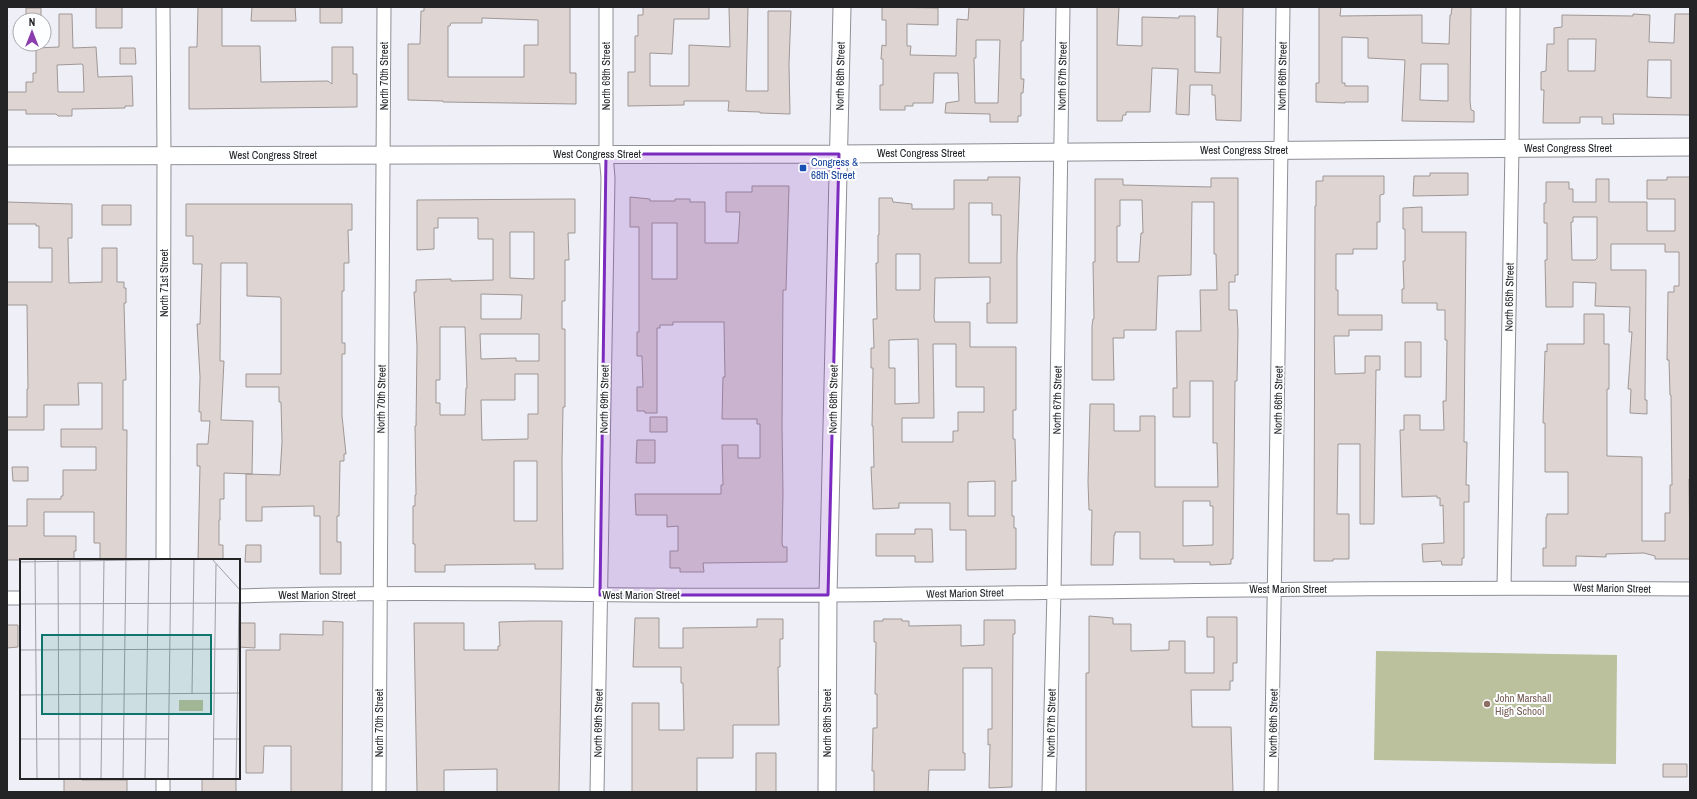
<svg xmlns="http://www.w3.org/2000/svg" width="1697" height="799" viewBox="0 0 1697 799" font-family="'Archivo Narrow',sans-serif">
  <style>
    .green { fill: #bac19c }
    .building { fill: #ded5d3; stroke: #9f9795; fill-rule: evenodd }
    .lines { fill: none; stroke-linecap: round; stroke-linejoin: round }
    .minor-casing { stroke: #8e8e95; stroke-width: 15 }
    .tertiary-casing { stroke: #8e8e95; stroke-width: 19 }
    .minor { stroke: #fff; stroke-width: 13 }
    .tertiary { stroke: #fff; stroke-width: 17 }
    .marked { fill: #7b2cbf; fill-opacity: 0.2; stroke: #7b2cbf; stroke-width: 3; stroke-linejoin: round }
    .transit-dot { fill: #1a4fb4; stroke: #fdfeff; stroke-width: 1.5 }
    .education-dot { fill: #8d6e63; stroke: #fdfeff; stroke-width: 1.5 }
    .labels { text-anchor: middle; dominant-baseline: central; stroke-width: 4; stroke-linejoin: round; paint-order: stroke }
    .street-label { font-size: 11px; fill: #242427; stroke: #fdfeff }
    .transit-label { font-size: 11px; fill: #164399; stroke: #fdfeff; text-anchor: start }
    .education-label { font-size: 11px; fill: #785e54; stroke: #fdfeff; text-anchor: start }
    .inset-road { fill: none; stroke: #9e9ea4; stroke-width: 1 }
    .view { fill: #0f766e; fill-opacity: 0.15; stroke: #0f766e; stroke-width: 2 }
    .inset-edge { fill: none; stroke: #242427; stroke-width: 2 }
  </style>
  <rect width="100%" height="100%" fill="#eff0f7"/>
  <path class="green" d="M1376 651 1617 655 1616 764 1374 760Z"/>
  <path class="building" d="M96 7H122V28H96Z
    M198 7H222V46H260L261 82 328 81 332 84V47H353V74H357V107L189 109V47H197Z
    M252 7H295L296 21H251Z
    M320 7H342V23H320Z
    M424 7H570V73H576V104L443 102V101L408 100V44H420L421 11H424ZM482 18 538 20V45H524V77H448V26H450L451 23H482Z
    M643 7H709V19H674L672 54 650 53V86H689V45L730 47 729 7H748L746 91H768V11H791L789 64 790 114 760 113V112L728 111 729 101H684V105L628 106V72H635V36H638V15H643Z
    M882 7 938 8V25L907 24V46H911L910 55 956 56 957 19 968 20 969 7H1024L1023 41H1021V79H1024L1023 93H1021V116H1018V122H990V114L945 113 946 103 959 101 958 73H934L933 103H913V106H905V110H880V85H883V59H881L882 45 886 46V20H882ZM976 40H1000L998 103H975L974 58H976Z
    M1097 7H1119L1117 45 1142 46V17L1179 18V16H1195V72L1220 73 1221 37H1217L1218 7H1243L1241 121 1216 120 1215 95H1212V85H1190L1189 115 1176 114 1178 69 1152 68 1150 112H1126V115H1123L1122 121H1097Z
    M1319 7H1341L1340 16 1422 15V43L1449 44 1450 15H1451L1452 7H1471L1470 101 1471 110 1474 111V122L1402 121 1405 60 1368 58V38L1342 37V83H1345V86H1368V102H1345V103L1316 102V83H1319ZM1421 64H1448V101L1420 100Z
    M26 8H41V20H26Z
    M59 14H72L73 48 96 47 98 77 132 76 133 106H125V108L72 109V116H58L56 114H26V110H7V92H26V82H33V73H36V48L59 47ZM82 64 83 65 84 92H58L57 65Z
    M1633 14 1650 15 1649 42 1674 43 1675 14H1690V115L1613 114 1614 124H1602V117H1580V123H1543L1544 90H1541V72L1546 71 1547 44H1554V28L1562 27V15L1633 16ZM1568 39H1596L1595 71H1568ZM1648 60H1671V98L1647 97Z
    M120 48H135L136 64H120Z
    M1430 173H1468V195L1413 196 1414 176H1430Z
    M1323 176H1384V194L1380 195V222H1377V249H1353V254H1336V290H1338V315H1382V330H1349V336H1334L1335 374 1365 373V356H1380V370H1376L1374 524H1360V444H1338L1337 514H1349V559H1333V561H1314L1315 206H1316V181H1323Z
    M988 177H1020L1017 256V323H987V303H990V277L935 278 934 318 935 322H970V347H1016V410H1013V439H1015L1016 481H1012V516H1014V528H1016V569L966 570V530H950V503H899V508L873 509 871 467H874L873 426H872L873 368H871V348H874L873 319H877L876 263H878V235H879V198H892L893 202 912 204V209H954V180H988ZM969 203H992V215H1001V263H969ZM896 254H920V290H896ZM918 339 919 403 895 404V368H889V340ZM933 344H956V387H984V412H958V431H953V442H902V418H934ZM995 481V516H968V482Z
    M1667 177H1690V479H1689L1690 559H1655V556L1644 553 1606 554V557L1576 556V566H1543V548H1546V517H1547V514H1568V472H1545V423H1543L1545 351 1547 352V344H1584V314H1604V344H1609V389H1607V456L1642 457V541H1665V513H1670V485H1672L1671 395H1670L1669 360H1667L1668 292H1674V286H1679V252H1665V244H1611V270H1646L1645 400H1647V414L1630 413 1631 389H1628L1632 332H1629L1630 307 1595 306 1596 283 1573 282V307H1546L1545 260H1547V223H1544V203H1546V182H1569V189H1573V202H1596V179H1609V202H1647V231H1675V199H1647V180H1667ZM1573 217H1597V258L1595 260H1572L1571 222H1573Z
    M1211 178H1238V275H1235V282H1229V310H1237L1238 332 1237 381H1235L1233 559H1231V564L1210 565V562H1174V559H1140V532H1115V535H1114L1113 565H1091L1092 510H1089L1088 482 1090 404H1114V431H1140V416H1155V487H1218L1217 443H1213V381H1190V417H1173V388H1177L1176 331H1201L1200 290H1217L1216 254H1214V202H1192L1191 275 1158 276 1156 330H1124V338H1113L1114 380H1092V326L1093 319H1094L1093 262H1095V179H1123V185L1211 187ZM1120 200H1142L1143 233H1141L1139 262H1117V226H1120ZM1183 501H1210V506H1213V545L1183 546Z
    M752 186H789L786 290H783L782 424 783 493 782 543 783 547H787V562L703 563 704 572H680V568H670V551H678V526L667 527V515H636L635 494H721V485H723L722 445H738V458H760V424H757V419H722L723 377H725L724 322H673V325H660V328H657V413H645V411H637V387H643L642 356H637V332H639V227H630V197L650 199V201H675V199H690V202H705V243H738L740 212H726V192H752ZM652 223H677V279H652Z
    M575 199V233H568L569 260H565V301H562V329H565V407H563L562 461 563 569H535V564L445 565V572H415V544H413V506H415V495H416L415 426H416L417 346 414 292H416V280L451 279V281L493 280V239H478V218H438V228H434V249L417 250V200ZM510 232H534V279L510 278ZM481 294 522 295 521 319H481ZM440 327H465L467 388H466L465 415H440V403H436V380H440ZM480 334H539V361H516V358L481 359ZM515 374H538V414H528V439L482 440 481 400H515ZM514 461H537V521H514Z
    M7 202 72 204V238H68L69 283 102 282V248H117V282H124V288H126V303H124L126 380H123V430H127L126 560H100V543H94V512H44V536H76V551H74V560H7V526H27V499H61V496H63V470H96V447H61V429H102V383H78L79 405H44V430H7V417H27V389H28L27 305H7V282H52V248H39V226H36V224H7Z
    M186 204H352V230H348L349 263H344V291H342V343H345V354H342V416L346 454H344V461H340L339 516H337V542H341V574H320V516H314V506L262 507V521H246V474L280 475 282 442 281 402H279V387H246V374H281V299L280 297 247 296V263H221L220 361H224L221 420 253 421 252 474 224 473V499H220V520H219V545H223V559L198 560 200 466H197V444H208L210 421H201V412H199L200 377 197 324H200L202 264H193V236H186Z
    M102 205H131V225H102Z
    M1422 207V232H1466L1464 442H1467L1466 485H1469V502H1464V558H1462V565H1442L1441 561 1423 562 1422 544 1444 543 1443 505 1440 506V498H1437V496L1402 497 1400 430H1404V415H1420V430H1444L1443 401H1446L1447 340H1445V310H1437V303H1402V289H1404L1403 261H1405V229H1403V208Z
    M1405 342H1421V377H1405Z
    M650 417H667V432H650Z
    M637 440H655V463H636Z
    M12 467H28V481H13Z
    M915 529H932L933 562H915V556H876V534H915Z
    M246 545H261V562H245Z
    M1089 616 1113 618V624H1131V651L1169 650V641H1185V673H1214V637H1207V617H1237V663H1233V681H1230V690H1191L1192 727H1231L1233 792H1086V673H1089Z
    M635 618H659V648H683V628L757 627V619H783V639H780V667H778L779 725H733V758H697V792H632V703H659V730H684L683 683H681V667H633Z
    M883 619H902V621H909V626L961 625V646L984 645V620H1015V634H1013L1012 787 989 788 990 744 988 745V729H992V668H963V753H965V770H929L928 792H874V771H872L873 728H877V694H875L876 642H874V621H883Z
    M323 621 343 622 342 792H291V746H264L263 773H246V650H280V634L323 635Z
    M531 621H562L559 792H497V769L444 770V792H417L414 623H464V650H498V646H500L499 622Z
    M239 623H255V648L239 647Z
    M7 625H18V647L7 648Z
    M756 753H776V792H756Z
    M1663 764H1687V777H1663Z
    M64 778H82V780H127V792H64Z
    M202 778H236V792H202Z"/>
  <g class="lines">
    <g class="minor-casing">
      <path id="minor" d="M163 7 164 155 163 560
        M1504 587 1512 148 1513 7
        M239 596C436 590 633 597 830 595 1116 592 1403 586 1690 589
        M7 598H21
        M163 778V792
        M379 792 384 7
        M597 792 608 178 606 154V7
        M1049 792 1054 591 1063 7
        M1271 792C1277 530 1278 269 1283 7"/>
    </g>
    <g class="tertiary-casing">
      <path id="tertiary" d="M7 156 839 154 1690 147
        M827 792 828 595 842 7"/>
    </g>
    <use href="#minor" class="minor"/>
    <use href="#tertiary" class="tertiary"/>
  </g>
  <path class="marked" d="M606 154H839L828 595H600Z"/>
  <rect class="transit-dot" x="799" y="164" width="8" height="8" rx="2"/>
  <circle class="education-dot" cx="1487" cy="704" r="4"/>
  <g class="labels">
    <g class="street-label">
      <text transform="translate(384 76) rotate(-90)">North 70th Street</text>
      <text transform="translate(606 76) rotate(-90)">North 69th Street</text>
      <text transform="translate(840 76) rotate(-89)">North 68th Street</text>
      <text transform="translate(1062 76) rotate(-89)">North 67th Street</text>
      <text transform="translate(1282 76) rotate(-89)">North 66th Street</text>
      <text x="1568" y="148">West Congress Street</text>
      <text x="1244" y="150">West Congress Street</text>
      <text x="921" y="153">West Congress Street</text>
      <text x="597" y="154">West Congress Street</text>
      <text x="273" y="155">West Congress Street</text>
      <text transform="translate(164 283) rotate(-90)">North 71st Street</text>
      <text transform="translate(1509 297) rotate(-89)">North 65th Street</text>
      <text transform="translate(381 399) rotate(-89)">North 70th Street</text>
      <text transform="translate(604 399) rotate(-89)">North 69th Street</text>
      <text transform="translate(833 399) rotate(-89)">North 68th Street</text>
      <text transform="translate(1057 400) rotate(-89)">North 67th Street</text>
      <text transform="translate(1278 400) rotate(-89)">North 66th Street</text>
      <text transform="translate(1612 588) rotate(1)">West Marion Street</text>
      <text x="1288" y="589">West Marion Street</text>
      <text transform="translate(965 593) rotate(-1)">West Marion Street</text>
      <text x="317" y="595">West Marion Street</text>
      <text x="641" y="595">West Marion Street</text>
      <text transform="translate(379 723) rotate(-90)">North 70th Street</text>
      <text transform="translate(598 723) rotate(-89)">North 69th Street</text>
      <text transform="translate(827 723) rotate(-90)">North 68th Street</text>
      <text transform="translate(1051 723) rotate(-89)">North 67th Street</text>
      <text transform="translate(1273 723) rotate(-89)">North 66th Street</text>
    </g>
    <g class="transit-label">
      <text x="811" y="162">Congress &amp;<tspan x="811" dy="13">68th Street</tspan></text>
    </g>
    <g class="education-label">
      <text x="1495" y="698">John Marshall<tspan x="1495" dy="13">High School</tspan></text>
    </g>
  </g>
  <g transform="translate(20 559)">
    <rect width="220" height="220" fill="#eff0f7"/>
    <path d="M159 141H183V152H159Z" fill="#bac19c"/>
    <path class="inset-road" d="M15 0 17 220M38 0 39 220M192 0 220 31M0 3 175 0M0 45 219 44M0 91 220 90M172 134 174 1M0 136 220 134M0 180H148M194 180H220M60 220V0M81 220 84 0M103 220 106 0M125 220 129 0M148 220 151 0M193 220 196 5M216 220 219 44"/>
    <path class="view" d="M22 76H191V155H22Z"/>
    <rect width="220" height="220" class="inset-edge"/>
  </g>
  <rect width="1697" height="799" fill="none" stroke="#242427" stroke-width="16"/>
  <g transform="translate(32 32)"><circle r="19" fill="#fdfeff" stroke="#a6a7a9"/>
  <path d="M0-3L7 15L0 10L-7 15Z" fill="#8b3dad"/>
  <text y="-6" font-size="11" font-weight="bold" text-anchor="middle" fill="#242427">N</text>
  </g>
</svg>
